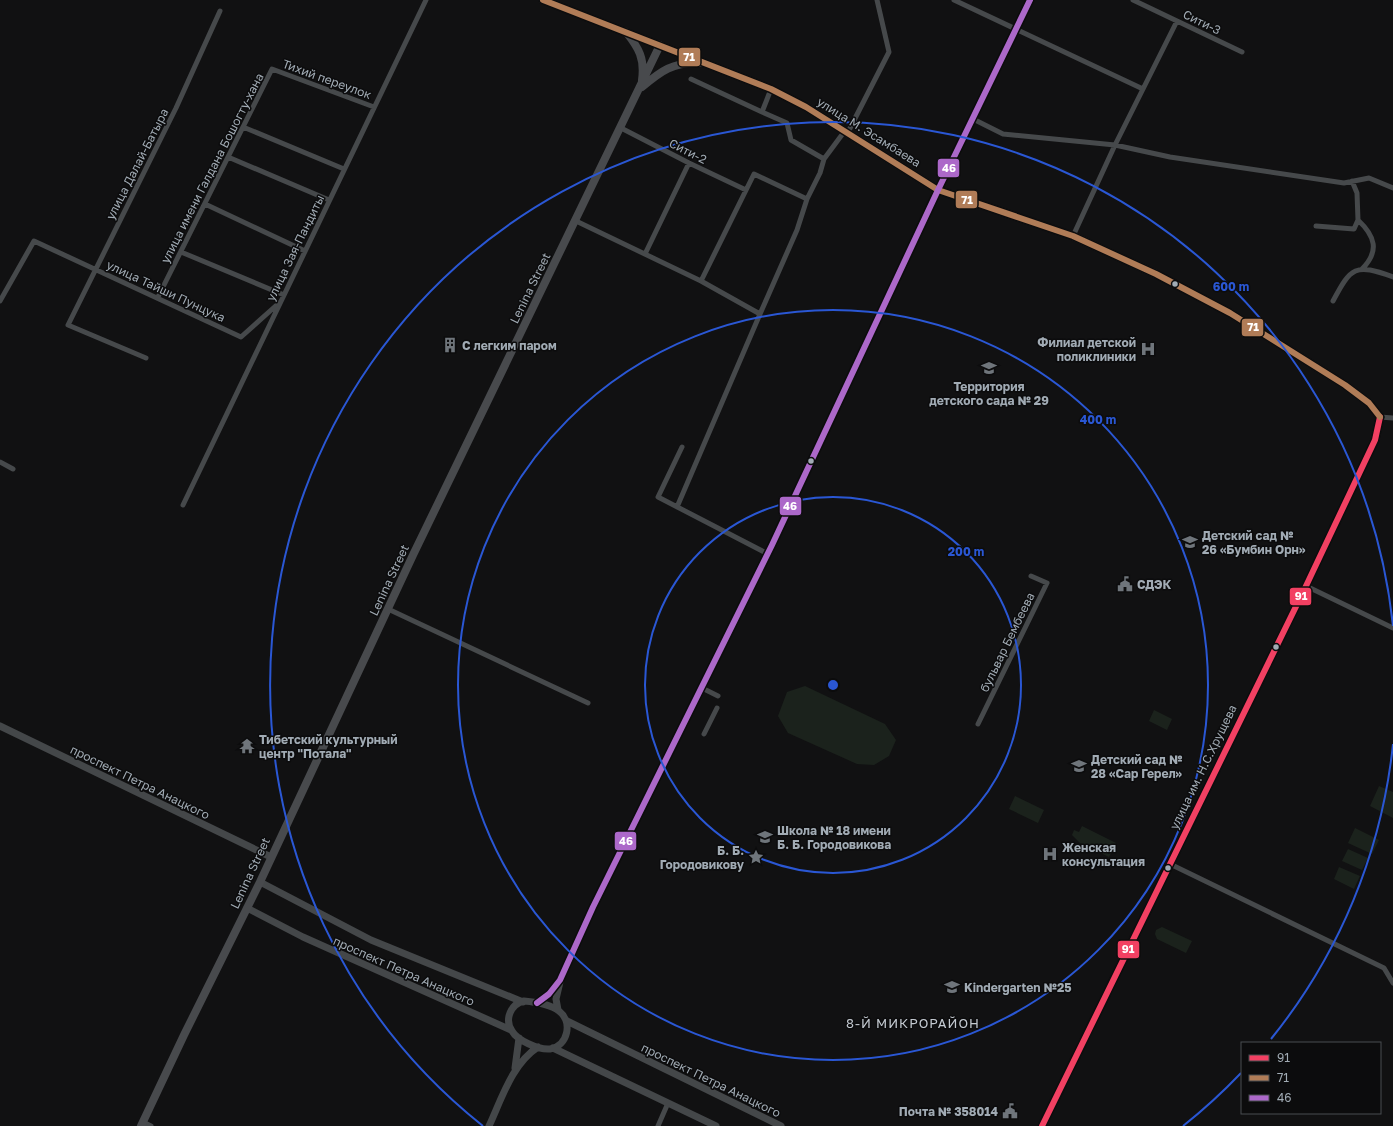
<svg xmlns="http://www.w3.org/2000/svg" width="1393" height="1126" viewBox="0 0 1393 1126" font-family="'Golos Text',sans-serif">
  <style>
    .green { fill: #1b221c }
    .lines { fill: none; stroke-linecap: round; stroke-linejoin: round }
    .minor { stroke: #46494b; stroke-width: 5 }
    .secondary { stroke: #444749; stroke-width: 7 }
    .primary { stroke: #484a4d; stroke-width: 8 }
    .bus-1-casing { stroke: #0c0c0d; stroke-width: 9 }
    .bus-2-casing { stroke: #0c0c0d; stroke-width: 9 }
    .bus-3-casing { stroke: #0c0c0d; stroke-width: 9 }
    .bus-1 { stroke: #f24062; stroke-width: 6 }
    .bus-2 { stroke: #b07c57; stroke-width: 6 }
    .bus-3 { stroke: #ac68c9; stroke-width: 6 }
    .ring { fill: none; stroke: #2a57d4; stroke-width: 2 }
    .bus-dot { fill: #a1abb4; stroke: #0c0c0d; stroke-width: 1.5 }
    .labels { text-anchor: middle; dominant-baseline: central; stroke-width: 3; stroke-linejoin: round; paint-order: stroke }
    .street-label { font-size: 12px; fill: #a1abb4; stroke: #0c0c0d }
    .poi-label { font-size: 12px; font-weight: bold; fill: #a1abb4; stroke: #0c0c0d; text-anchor: start }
    .neighbourhood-label { font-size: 13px; letter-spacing: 1px; fill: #c3c9d0; stroke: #0c0c0d }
    .centre { fill: #2a57d4; stroke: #0c0c0d; stroke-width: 2 }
    .ring-label { font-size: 12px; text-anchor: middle; font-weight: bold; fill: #2a57d4; stroke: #0c0c0d; stroke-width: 3; stroke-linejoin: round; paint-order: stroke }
    .line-badge { stroke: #0c0c0d; stroke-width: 1.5 }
    .badge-label { font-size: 11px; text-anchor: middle; font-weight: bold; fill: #fff }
  </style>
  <rect width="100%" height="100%" fill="#111112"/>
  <path class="green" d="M805 686 885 724 896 740 889 756 874 765 857 764 788 733 778 716 787 692Z
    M1154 710 1172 719 1167 730 1149 721Z
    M1379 786 1393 792V818L1370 806Z
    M1015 796 1044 810 1038 823 1009 809Z
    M1082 826 1116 843 1109 857 1080 843 1072 835 1074 830 1079 832Z
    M1355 828 1379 840 1372 854 1348 843Z
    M1348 849 1368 858 1362 870 1342 861Z
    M1339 867 1360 876 1354 889 1334 879Z
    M1162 927 1192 941 1186 953 1157 939 1155 934 1156 930Z"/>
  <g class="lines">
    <path class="minor" d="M954 0 1143 89
      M1133 0 1242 52
      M691 79 762 112 771 89
      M762 112 787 123 791 140 824 159 844 132
      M973 119 1003 134 1115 145 1170 157 1344 183 1369 178 1393 188
      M243 127 344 169
      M621 128 689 163 746 190
      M847 134 889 52 877 0
      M228 157 329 200
      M1352 181 1357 193 1358 220C1375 236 1380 251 1362 269
      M938 190 1030 0
      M807 199 820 173 824 159
      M205 204 305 251
      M576 221 701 281 760 314 797 230 807 199 754 174 701 281
      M1316 226 1354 229 1358 220
      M1073 236 1115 145 1177 21
      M181 252 284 295
      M645 254 689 163
      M158 297 272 69 374 107
      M0 301 34 241 241 337 279 303
      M1333 301C1351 267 1355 263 1393 277
      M146 358 68 325 176 108 220 11
      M1380 417 1393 418
      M682 447 658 497 768 554
      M0 462 13 469
      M183 505 426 0
      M677 507 760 314
      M1306 586 1393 628
      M388 609 588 703
      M702 688 718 696
      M978 724 1047 583 1031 576
      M704 734 717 708
      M1170 864 1384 968 1393 983
      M143 1122 151 1126
      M658 1126 668 1103"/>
    <path class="secondary" d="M0 726 271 857
      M260 882 371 940 523 1002
      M247 908 303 937 511 1030
      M524 1001C535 1002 550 1004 559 1011 573 1022 568 1046 550 1049 538 1050 517 1040 512 1031 504 1019 511 1004 524 1001Z
      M537 1003 549 994 560 980 593 907 772 545 938 190
      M558 1010 556 999 560 982
      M567 1021 781 1126
      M553 1048 716 1126
      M515 1068 519 1038
      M489 1126C502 1098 512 1064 538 1047"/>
    <path class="primary" d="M543 0 771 89 806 107 938 190 1073 236 1156 274 1230 313 1345 385 1369 403 1380 417 1375 440 1306 586 1042 1126
      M626 32C639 48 645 59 642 80
      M642 87C661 71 673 62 699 63
      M141 1126 184 1035 260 882 413 555 660 45"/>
    <g class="bus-1-casing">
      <path id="bus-1" d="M1042 1126 1306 586 1375 440 1380 417"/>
    </g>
    <g class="bus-2-casing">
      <path id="bus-2" d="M543 0 771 89 806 107 938 190 1073 236 1156 274 1230 313 1345 385 1369 403 1380 417"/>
    </g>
    <g class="bus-3-casing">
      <path id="bus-3" d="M537 1003 549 994 560 980 593 907 772 545 938 190 1030 0"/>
    </g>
    <use href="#bus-1" class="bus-1"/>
    <use href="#bus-2" class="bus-2"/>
    <use href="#bus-3" class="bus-3"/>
  </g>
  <g class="ring">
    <circle cx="833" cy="685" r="188"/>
    <circle cx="833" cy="685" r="375"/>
    <path d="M1393 744A563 563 0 0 1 1271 1039M1241 1073A563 563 0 0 1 1183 1126M483 1126A563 563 0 1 1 1393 626"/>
  </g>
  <defs>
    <g id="building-bare" transform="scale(1.2)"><path d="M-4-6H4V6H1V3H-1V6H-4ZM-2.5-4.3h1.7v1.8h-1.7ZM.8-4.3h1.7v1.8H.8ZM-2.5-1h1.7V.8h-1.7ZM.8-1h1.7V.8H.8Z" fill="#6f757b" stroke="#0c0c0d" stroke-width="2.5" paint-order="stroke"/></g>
    <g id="hospital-bare" transform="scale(1.2)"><path d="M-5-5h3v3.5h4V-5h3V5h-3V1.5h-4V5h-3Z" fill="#6f757b" stroke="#0c0c0d" stroke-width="2.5" paint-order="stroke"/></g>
    <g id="school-bare" transform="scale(1.2)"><path d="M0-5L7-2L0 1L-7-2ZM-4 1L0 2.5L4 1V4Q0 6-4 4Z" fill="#6f757b" stroke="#0c0c0d" stroke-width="2.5" paint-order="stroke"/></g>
    <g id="civic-bare" transform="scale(1.2)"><path d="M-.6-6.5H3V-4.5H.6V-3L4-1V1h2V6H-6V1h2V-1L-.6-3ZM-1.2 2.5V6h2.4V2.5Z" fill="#6f757b" stroke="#0c0c0d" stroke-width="2.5" paint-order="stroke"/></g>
    <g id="temple-bare" transform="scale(1.2)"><path d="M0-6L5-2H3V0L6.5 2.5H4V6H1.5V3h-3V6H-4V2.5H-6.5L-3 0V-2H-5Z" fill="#6f757b" stroke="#0c0c0d" stroke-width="2.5" paint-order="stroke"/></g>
    <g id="sight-bare" transform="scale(1.2)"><path d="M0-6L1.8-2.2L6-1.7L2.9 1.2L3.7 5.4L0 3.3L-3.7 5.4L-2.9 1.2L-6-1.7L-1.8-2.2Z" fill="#6f757b" stroke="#0c0c0d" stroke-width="2.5" paint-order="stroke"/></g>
  </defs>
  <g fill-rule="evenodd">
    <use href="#building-bare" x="450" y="345"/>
    <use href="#hospital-bare" x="1148" y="349"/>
    <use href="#school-bare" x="989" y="368"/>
    <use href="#school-bare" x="1190" y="542"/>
    <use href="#civic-bare" x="1125" y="584"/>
    <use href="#temple-bare" x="247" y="746"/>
    <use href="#school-bare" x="1079" y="766"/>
    <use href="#school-bare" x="765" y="837"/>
    <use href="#hospital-bare" x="1050" y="854"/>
    <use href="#sight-bare" x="756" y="857"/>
    <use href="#school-bare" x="952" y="987"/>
    <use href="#civic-bare" x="1010" y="1111"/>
  </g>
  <g class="bus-dot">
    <circle cx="1175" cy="284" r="3.5"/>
    <circle cx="811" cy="461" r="3.5"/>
    <circle cx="1276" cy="647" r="3.5"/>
    <circle cx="1168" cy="868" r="3.5"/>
  </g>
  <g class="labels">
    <g class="street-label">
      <text transform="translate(1202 22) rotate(26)">Сити-3</text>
      <text transform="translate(327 79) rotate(20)">Тихий переулок</text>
      <text transform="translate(869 132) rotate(32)">улица М. Эсамбаева</text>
      <text transform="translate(688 151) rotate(27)">Сити-2</text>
      <text transform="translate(137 164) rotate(-63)">улица Далай-Батыра</text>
      <text transform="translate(212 168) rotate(-63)">улица имени Галдана Бошогту-хана</text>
      <text transform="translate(295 248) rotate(-64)">улица Зая-Пандиты</text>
      <text transform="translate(530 288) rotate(-64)">Lenina Street</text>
      <text transform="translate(166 291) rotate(25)">улица Тайши Пунцука</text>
      <text transform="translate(389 580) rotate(-65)">Lenina Street</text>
      <text transform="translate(1007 642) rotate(-64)">бульвар Бембеева</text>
      <text transform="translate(1203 767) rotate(-64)">улица им. Н.С.Хрущева</text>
      <text transform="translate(140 782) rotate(26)">проспект Петра Анацкого</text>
      <text transform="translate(250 873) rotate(-65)">Lenina Street</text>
      <text transform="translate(404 971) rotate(24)">проспект Петра Анацкого</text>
      <text transform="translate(711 1080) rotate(26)">проспект Петра Анацкого</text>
    </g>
    <g class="poi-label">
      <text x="1136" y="342" text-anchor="end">Филиал детской<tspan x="1136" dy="14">поликлиники</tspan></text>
      <text x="462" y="345">С легким паром</text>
      <text x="989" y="386" text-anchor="middle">Территория<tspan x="989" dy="14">детского сада № 29</tspan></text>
      <text x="1202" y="535">Детский сад №<tspan x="1202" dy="14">26 «Бумбин Орн»</tspan></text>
      <text x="1137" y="584">СДЭК</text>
      <text x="259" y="739">Тибетский культурный<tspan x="259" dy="14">центр "Потала"</tspan></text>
      <text x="1091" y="759">Детский сад №<tspan x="1091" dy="14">28 «Сар Герел»</tspan></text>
      <text x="777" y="830">Школа № 18 имени<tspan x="777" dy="14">Б. Б. Городовикова</tspan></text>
      <text x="1062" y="847">Женская<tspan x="1062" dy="14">консультация</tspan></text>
      <text x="744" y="850" text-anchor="end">Б. Б.<tspan x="744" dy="14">Городовикову</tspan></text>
      <text x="964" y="987">Kindergarten №25</text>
      <text x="998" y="1111" text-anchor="end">Почта № 358014</text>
    </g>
    <g class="neighbourhood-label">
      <text x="913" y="1023">8-Й МИКРОРАЙОН</text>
    </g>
  </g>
  <circle cx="833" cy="685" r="6" class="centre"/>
  <g class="ring-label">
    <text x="1231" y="291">600 m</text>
    <text x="1098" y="424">400 m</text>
    <text x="966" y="556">200 m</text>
  </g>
  <g class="line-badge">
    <rect x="678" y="47" width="23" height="20" rx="4" fill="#b07c57"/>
    <rect x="937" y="158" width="23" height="20" rx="4" fill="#ac68c9"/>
    <rect x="955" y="190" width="23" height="19" rx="4" fill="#b07c57"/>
    <rect x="1241" y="318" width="23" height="19" rx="4" fill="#b07c57"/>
    <rect x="779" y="496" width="23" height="20" rx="4" fill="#ac68c9"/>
    <rect x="1289" y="587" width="23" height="19" rx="4" fill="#f24062"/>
    <rect x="614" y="831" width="23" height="20" rx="4" fill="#ac68c9"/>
    <rect x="1117" y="940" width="23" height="19" rx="4" fill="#f24062"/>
  </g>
  <g class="badge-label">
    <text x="689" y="61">71</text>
    <text x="949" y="172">46</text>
    <text x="967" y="204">71</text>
    <text x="1253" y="331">71</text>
    <text x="790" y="510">46</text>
    <text x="1301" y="600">91</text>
    <text x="626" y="845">46</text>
    <text x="1128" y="953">91</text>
  </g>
  <rect x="1241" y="1042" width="140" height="72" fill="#0c0c0d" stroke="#484c50"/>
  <rect x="1249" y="1055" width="20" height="6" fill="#f24062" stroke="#484c50"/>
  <text x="1277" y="1062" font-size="12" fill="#a1abb4">91</text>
  <rect x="1249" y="1075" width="20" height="6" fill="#b07c57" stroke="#484c50"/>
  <text x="1277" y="1082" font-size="12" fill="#a1abb4">71</text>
  <rect x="1249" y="1095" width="20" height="6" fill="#ac68c9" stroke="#484c50"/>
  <text x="1277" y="1102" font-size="12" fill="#a1abb4">46</text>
</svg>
